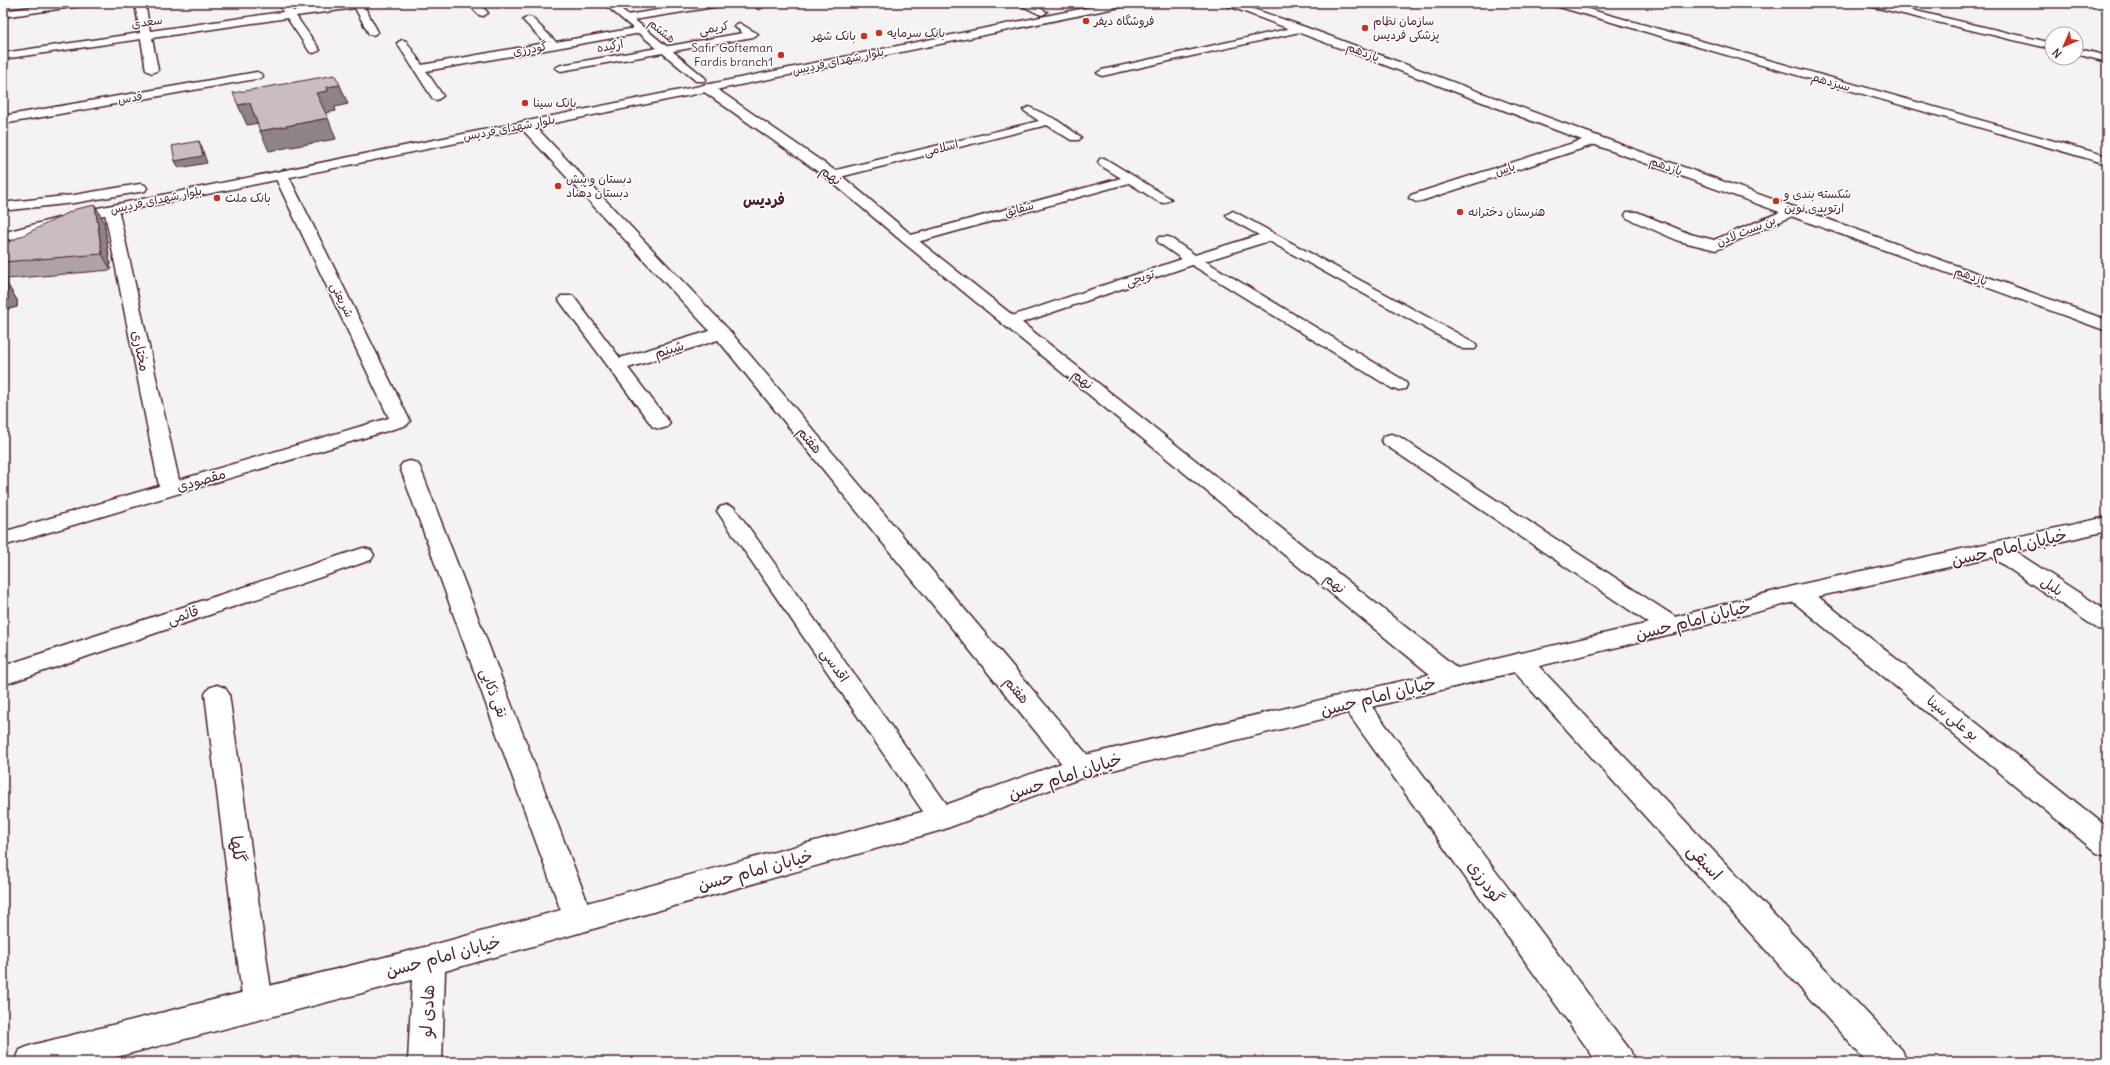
<svg xmlns="http://www.w3.org/2000/svg" width="2110" height="1065" font-family="Delius,'Playpen Sans Arabic',sans-serif">
<rect width="100%" height="100%" fill="#f4f2f2"/>
<filter id="ink" filterUnits="userSpaceOnUse"><feTurbulence type="fractalNoise" baseFrequency=".025" numOctaves="2"/><feDisplacementMap in="SourceGraphic" scale="8" xChannelSelector="R" yChannelSelector="G"/><feConvolveMatrix kernelMatrix="1 2 1 2 8 2 1 2 1" color-interpolation-filters="sRGB"/></filter>
<g filter="url(#ink)">
<g fill="none" stroke-linecap="round" stroke-linejoin="round">
<g stroke="#4a1f2b" stroke-width="3">
<path id="service" d="M1016,3H1029L1047,12L1042,15L1039,14Z
M1301,26L1304,27V31L1102,76L1097,73L1102,70Z
M1029,107L1055,119L1081,137L1079,140H1071L1047,125L832,179L826,175L828,172L1039,121L1023,110Z
M1595,136L1601,140L1599,143L1421,201L1416,202L1409,198L1411,195Z
M1104,158L1171,199L1164,203L1159,202L1129,183L914,243H904L902,240L904,237L1121,178L1100,165L1098,162L1100,159Z
M1233,211L1475,343L1477,346L1475,349H1463L1269,241L1205,261L1405,381L1407,385L1405,389L1399,390L1393,389L1192,265L1018,324H1006L1004,321L1006,318L1182,259L1159,243L1157,240L1159,237H1169L1195,255L1259,235L1228,218L1226,215Z
M727,505L734,507L951,810L955,818L951,826L942,829L933,826L717,511L720,507Z
M217,685L225,688L229,694L273,1004L268,1014L258,1018L248,1014L243,1004L205,694L209,688Z"/>
</g>
<g stroke="#4a1f2b" stroke-width="3">
<path id="minor" d="M58,3H84L79,6L3,17V11Z
M135,3H145L150,31L283,12L279,3H287L293,11L345,3H371L364,6L378,32L373,35L369,34L355,8L296,16L320,50L314,53L310,52L287,18L152,38L158,70L152,73L146,70L141,39L3,59V53L140,33Z
M468,3H479L488,13L483,16L479,15Z
M701,3H725L720,6L627,21L622,18L627,15Z
M749,3H761L764,6L759,9Z
M1551,3H1567L2107,156V164L1552,5Z
M528,17L532,18L556,42L641,27L646,30L641,33L426,71L443,96L437,100L433,99L397,43L402,40L406,41L422,65L545,43L523,20Z
M739,23L758,34L753,37L561,71L555,68L561,65L743,33L734,26Z
M257,72L261,74L263,76L261,78L3,124V116Z
M707,84L711,85L837,172L914,237L1461,671L1465,678L1461,685L1452,687L1443,685L904,243L827,178L703,91L701,88L703,85Z
M526,121L531,122L728,329L1091,759L1095,767L1091,775L1081,778L1071,775L718,340L628,368L670,423L667,427L660,429L653,427L559,300L561,296H573L620,358L710,331L521,128L520,125L521,122Z
M283,175L288,176L290,179L410,421L407,425L3,546V532L159,486L105,213L107,210H117L119,213L179,480L389,418L276,179L278,176Z
M1792,207L1797,208L1799,211L1797,214L1716,250L1679,241L1627,218L1625,215L1627,212H1637L1690,234L1714,240Z
M1391,434L1398,436L1680,620L1683,626L1680,632L1671,634L1662,632L1384,444L1381,440L1384,436Z
M410,461L417,463L420,467L594,919L590,929L579,933L568,929L564,919L400,467L403,463Z
M1997,543L2005,545L2107,611V631L2098,629L1989,555L1986,550L1989,545Z
M363,548L371,550L374,555L371,560L3,685V666Z
M1798,585L1806,587L2107,827V856L2097,853L1790,599L1786,593L1790,587Z
M1520,653L1529,656L1902,1050L1907,1062H1867L1511,668L1508,662L1511,656Z
M1354,692L1363,695L1630,1050L1635,1062H1597L1345,709L1341,702L1345,695Z"/>
</g>
<g stroke="#4a1f2b" stroke-width="3">
<path id="tertiary" d="M603,3H614L704,77L706,79L704,81H696Z
M1221,3H1236L1305,27L1600,137L2107,320V331L1590,143Z
M1864,3H1882L2052,43V49L1869,6Z
M2076,48L2107,56V62L2076,54Z
M2107,517V531L1798,601L1671,634L1084,777L942,830L445,971L442,1062H408L412,980L97,1062H15L20,1050L32,1045L429,946L940,807L1081,756L1671,618L1798,585Z"/>
</g>
<g stroke="#4a1f2b" stroke-width="3">
<path id="secondary" d="M1110,3H1130L1125,6L90,218L11,240L6,238L3,235L6,232L88,210Z
M140,184L145,185L147,188L145,191L74,203L10,210L3,206L5,203L10,202L74,195Z"/>
</g>
<use href="#service" fill="#fff" fill-rule="evenodd"/>
<use href="#minor" fill="#fff" fill-rule="evenodd"/>
<use href="#tertiary" fill="#fff" fill-rule="evenodd"/>
<use href="#secondary" fill="#fff" fill-rule="evenodd"/>
</g>
<path fill="#aea3a6" stroke="#4a1f2b" d="M104,221L111,270L7,279V284L17,300V307L3,310V245Z"/>
<path fill="#8d8487" stroke="#4a1f2b" d="M340,85L348,104L335,107L336,111L324,113L316,93L327,87Z
M250,103L259,123L247,125L238,105Z
M328,118L336,139L269,151L260,131Z
M199,141L202,148L207,163L179,168L175,161Z
M95,205L104,221L111,270L102,254Z
M3,272L7,279V284L17,300V307L3,310Z"/>
<path fill="#cabdc1" stroke="#4a1f2b" d="M335,75L340,85L327,87L328,91L316,93L328,118L260,131L250,103L238,105L233,93Z
M199,141L203,156L175,161L172,146Z
M95,205L102,254L3,262V245L76,209Z
M6,283L7,290L3,291V284Z"/>
</g>
<g fill="#c8321e" stroke="#fff" stroke-width="1.5">
<circle cx="1086" cy="21" r="4"/>
<circle cx="1365" cy="28" r="4"/>
<circle cx="879" cy="33" r="4"/>
<circle cx="864" cy="36" r="4"/>
<circle cx="781" cy="55" r="4"/>
<circle cx="525" cy="103" r="4"/>
<circle cx="558" cy="186" r="4"/>
<circle cx="217" cy="198" r="4"/>
<circle cx="1776" cy="201" r="4"/>
<circle cx="1460" cy="212" r="4"/>
</g>
<g text-anchor="middle" stroke-width="3" stroke-linejoin="round" paint-order="stroke">
<g font-size="12" fill="#4a1f2b" stroke="#fff" text-anchor="start">
<text x="1094" y="25">فروشگاه دیفر</text>
<text x="1373" y="25">سازمان نظام<tspan x="1373" dy="14">پزشکی فردیس</tspan></text>
<text x="887" y="37">بانک سرمایه</text>
<text x="856" y="40" text-anchor="end">بانک شهر</text>
<text x="773" y="52" text-anchor="end">Safir Gofteman<tspan x="773" dy="14">Fardis branch1</tspan></text>
<text x="533" y="107">بانک سینا</text>
<text x="566" y="183">دبستان و پبش<tspan x="566" dy="14">دبستان دهناد</tspan></text>
<text x="1784" y="198">شکسته بندی و<tspan x="1784" dy="14">ارتوپدی نوین</tspan></text>
<text x="225" y="202">بانک ملت</text>
<text x="1468" y="216">هنرستان دخترانه</text>
</g>
<g font-size="12" fill="#4a1f2b" stroke="#fff">
<text transform="translate(147 22) rotate(-8)" y="4">سعدی</text>
<text transform="translate(714 28) rotate(-10)" y="4">کریمی</text>
<text transform="translate(662 31) rotate(40)" y="4">هشتم</text>
<text transform="translate(610 46) rotate(-10)" y="4">ارکیده</text>
<text transform="translate(530 49) rotate(-10)" y="4">گودرزی</text>
<text transform="translate(1363 52) rotate(21)" y="4">یازدهم</text>
<text transform="translate(838 61) rotate(-12)" y="4">بلوار شهدای فردیس</text>
<text transform="translate(1831 82) rotate(16)" y="4">سیزدهم</text>
<text transform="translate(130 98) rotate(-10)" y="4">قدس</text>
<text transform="translate(509 128) rotate(-11)" y="4">بلوار شهدای فردیس</text>
<text transform="translate(941 148) rotate(-14)" y="4">اسلامی</text>
<text transform="translate(1666 166) rotate(20)" y="4">یازدهم</text>
<text transform="translate(1505 169) rotate(-18)" y="4">یاس</text>
<text transform="translate(156 200) rotate(-12)" y="4">بلوار شهدای فردیس</text>
<text transform="translate(1019 209) rotate(-16)" y="4">شقایق</text>
<text transform="translate(1746 231) rotate(-22)" y="4">بن بست لادن</text>
<text transform="translate(1971 276) rotate(20)" y="4">یازدهم</text>
<text transform="translate(1140 278) rotate(-19)" y="4">توپچی</text>
<text transform="translate(342 300) rotate(64)" y="4">شریعتی</text>
</g>
<g font-size="14" fill="#4a1f2b" stroke="#fff">
<text transform="translate(831 175) rotate(37)" y="5">نهم</text>
<text transform="translate(669 349) rotate(-17)" y="5">شبنم</text>
<text transform="translate(141 351) rotate(78)" y="5">مختاری</text>
<text transform="translate(1083 379) rotate(39)" y="5">نهم</text>
<text transform="translate(810 440) rotate(50)" y="5">هفتم</text>
<text transform="translate(201 480) rotate(-16)" y="5">مقصودی</text>
<text transform="translate(1335 583) rotate(39)" y="5">نهم</text>
<text transform="translate(2052 586) rotate(33)" y="5">بلبل</text>
<text transform="translate(183 615) rotate(-18)" y="5">قائمی</text>
<text transform="translate(835 665) rotate(55)" y="5">اقدسی</text>
<text transform="translate(1017 690) rotate(50)" y="5">هفتم</text>
<text transform="translate(494 693) rotate(69)" y="5">نقی ذکایی</text>
<text transform="translate(1953 718) rotate(39)" y="5">بو علی سینا</text>
</g>
<g font-size="15" font-weight="bold" fill="#4a1f2b" stroke="#fff">
<text x="764" y="205">فردیس</text>
</g>
<g font-size="17" fill="#4a1f2b" stroke="#fff">
<text transform="translate(2009 547) rotate(-13)" y="6">خیابان امام حسن</text>
<text transform="translate(1693 620) rotate(-14)" y="6">خیابان امام حسن</text>
<text transform="translate(1378 696) rotate(-14)" y="6">خیابان امام حسن</text>
<text transform="translate(1065 776) rotate(-18)" y="6">خیابان امام حسن</text>
<text transform="translate(238 849) rotate(82)" y="6">گلها</text>
<text transform="translate(1705 862) rotate(47)" y="6">اسبقی</text>
<text transform="translate(755 870) rotate(-15)" y="6">خیابان امام حسن</text>
<text transform="translate(1486 882) rotate(54)" y="6">گودرزی</text>
<text transform="translate(443 956) rotate(-15)" y="6">خیابان امام حسن</text>
<text transform="translate(427 1011) rotate(-87)" y="6">هادی لو</text>
</g>
</g>
<rect width="2110" height="1065" fill="none" stroke="#fff" stroke-width="16"/>
<rect x="8" y="8" width="2094" height="1049" fill="none" stroke="#4a1f2b" stroke-width="1.5" filter="url(#ink)"/>
<g transform="translate(2064 46) rotate(225)"><circle r="19" fill="#ffffff" stroke="#b7a5aa"/>
<path d="M0-3L7 15L0 10L-7 15Z" fill="#c8321e"/>
<text y="-6" font-size="11" font-weight="bold" text-anchor="middle" fill="#4a1f2b">N</text>
</g>
</svg>
